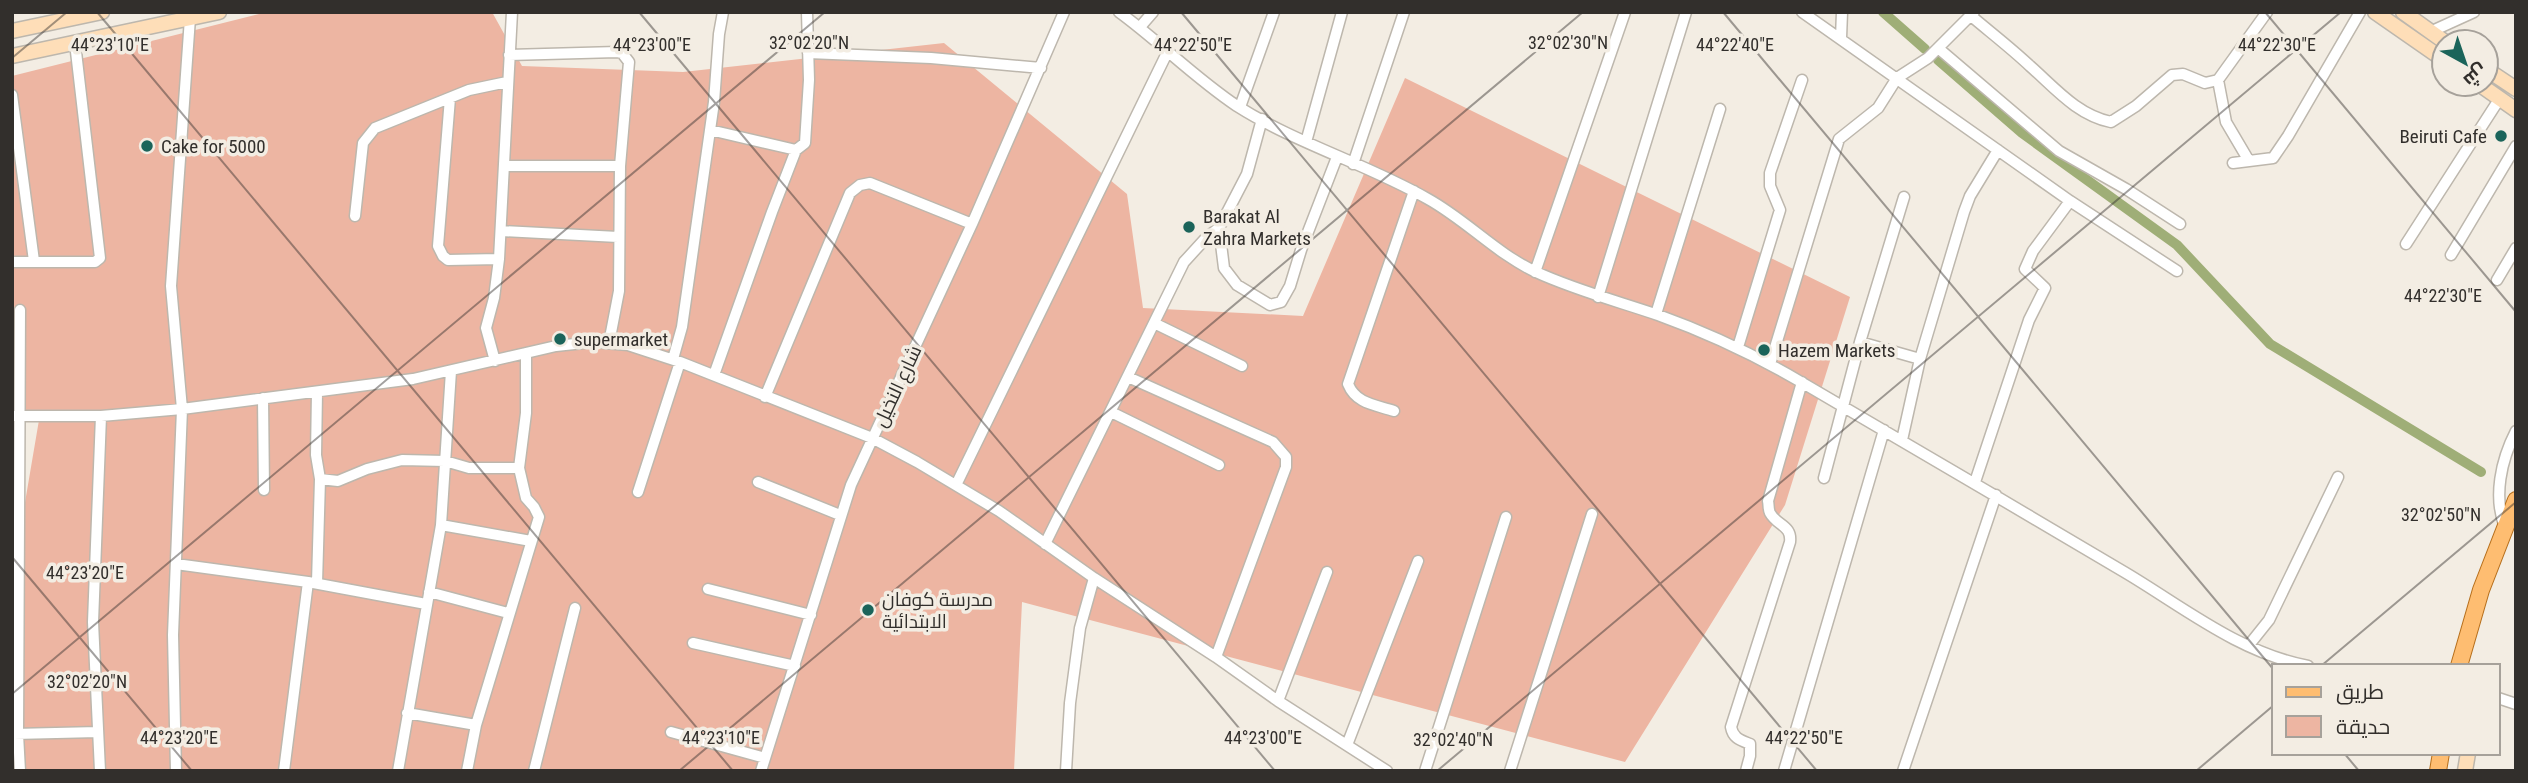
<svg xmlns="http://www.w3.org/2000/svg" width="2528" height="783" font-family="'Roboto Condensed',Cairo,sans-serif">
<rect width="100%" height="100%" fill="#f3ede3"/>
<path fill="#edb5a2" d="M267,12H492L522,66L683,72L944,43L1127,194L1143,308L1303,316L1405,78L1850,297L1785,505L1625,762L1022,602L1014,771H12V579L39,420L12,413V76Z"/>
<g fill="none" stroke-linecap="round" stroke-linejoin="round">
<path stroke="#9fae77" stroke-width="10" d="M1883,12L1925,49
M1938,60L2022,133L2177,245L2270,344L2481,472"/>
<g stroke="#bdb7ad" stroke-width="13">
<path id="street" d="M1119,12C1160,42 1195,78 1237,106C1297,144 1367,164 1428,199C1466,220 1497,254 1536,272C1575,290 1617,301 1658,315C1708,333 1755,355 1801,382C1909,445 2018,509 2126,573C2183,607 2240,653 2308,666
M1802,12L2070,201L2177,271
M1970,15C1990,32 2011,48 2030,66C2055,88 2077,115 2111,122L2136,106L2172,75L2183,74L2205,83L2218,80L2267,12
M1140,27L1153,12
M2430,32L2474,12
M1841,38L1842,12
M1938,48L2059,151L2126,189L2180,224
M808,53L931,58L1041,68
M509,55L617,52L622,53L629,62L620,166L619,291L609,343
M2218,80L2226,122L2249,161
M12,95L34,261
M450,98L438,246L443,256L448,260L499,259
M1240,107L1274,12
M710,130L796,150
M1306,142L1342,12
M2233,163L2273,158L2288,136L2360,12
M1353,164L1404,12
M504,166H620
M355,216L363,143L375,128L469,90L507,82
M1219,228L1224,268L1237,285L1270,305L1281,302L1290,286L1301,250L1337,157
M501,231L618,237
M2406,244L2500,98
M2451,255L2516,146
M12,262H95L100,258L75,43
M1535,272L1625,12
M2497,280L2516,248
M1598,297L1686,12
M1656,314L1720,109
M1156,324L1242,366
M1860,342L1920,359
M1738,347L1780,210L1770,186V173L1802,80
M673,359L682,327L714,102L719,34L723,12
M495,361L486,328L494,298L499,259L512,12
M1770,364L1839,139L1878,108L1897,78L1928,58L1974,12
M714,375L772,212L796,150L805,143L809,80L807,12
M1128,377L1273,442L1286,457V467L1216,657
M317,392L316,455L320,479L338,481L367,469L402,460L445,461L469,468H519L526,413V353
M765,397L850,193L860,185L870,183L972,224
M263,398L264,490
M1394,411C1376,405 1356,404 1348,384L1414,191
M1111,412L1219,465
M12,416H101L182,409L413,379L556,346L593,342L628,345L680,362L872,438L917,462L999,511L1094,578L1216,657L1278,701L1387,771
M1902,440L1920,359L1964,212L1970,196L1998,150
M1824,478L1860,342L1904,197
M758,482L840,515
M1975,482L2029,320L2045,288L2025,269L2033,251L2070,201
M956,485L1167,53
M638,492L680,362
M441,525L531,541
M2505,527C2493,497 2501,460 2516,431
M1045,544L1184,262L1206,238L1219,228L1247,174L1262,119
M176,564L308,582L426,604
M317,583L320,479
M708,589L811,615
M429,592L508,613
M693,643L795,666
M2249,645L2269,620L2338,477
M2498,698L2516,704
M1278,701L1327,572
M407,713L476,725
M671,732L765,758
M14,734L98,732
M1347,745L1418,561
M20,771L18,734L20,310
M100,771L93,622L101,416
M176,771L173,635L182,409L171,286L190,18
M284,771L308,582
M398,771L441,525L451,371
M467,771L476,725L539,517L534,507L526,498L519,468
M534,771L575,608
M761,771L851,485L972,224L1064,12
M1066,771L1070,703L1080,628L1094,578
M1425,771L1506,517
M1510,771L1592,514
M1746,771L1750,756V744C1740,740 1733,738 1731,727L1790,542C1792,525 1777,526 1770,513C1768,509 1769,505 1768,501L1802,382
M1784,771L1884,430
M1903,771L1996,495"/>
</g>
<g stroke="#bdb7ad" stroke-width="17">
<path id="secondary" d="M2375,12L2444,60
M2403,12L2445,42
M12,31L102,12
M12,56L219,12
M2486,69L2516,89
M2479,84L2516,110
M2465,771L2468,753"/>
</g>
<g stroke="#b66f1c" stroke-width="18">
<path id="primary" d="M2459,666L2481,590L2516,500
M2438,771L2441,753"/>
</g>
<use href="#street" stroke="#fff" stroke-width="10"/>
<use href="#secondary" stroke="#fedeb8" stroke-width="14"/>
<use href="#primary" stroke="#febd71" stroke-width="16"/>
</g>
<path fill="none" stroke="#322f2c" stroke-width="2" stroke-opacity="0.45" d="M97,12L733,771M639,12L1275,771M1181,12L1817,771M1723,12L2274,670M2265,12L2516,312M12,58L67,12M12,557L192,771M2321,666L2516,502M12,694L825,12M2344,753L2359,771M679,771L1583,12M1437,771L2341,12M2196,771L2274,705"/>
<g fill="#1b645a" stroke="#f3ede3" stroke-width="2.5">
<circle cx="2501" cy="136" r="7"/>
<circle cx="147" cy="146" r="7"/>
<circle cx="1189" cy="227" r="7"/>
<circle cx="560" cy="339" r="7"/>
<circle cx="1764" cy="350" r="7"/>
<circle cx="868" cy="610" r="7"/>
</g>
<g text-anchor="middle" stroke-width="7" stroke-linejoin="round" paint-order="stroke">
<g font-size="19" fill="#322f2c" stroke="#f3ede3" text-anchor="start">
<text x="2487" y="143" text-anchor="end">Beiruti Cafe</text>
<text x="161" y="153">Cake for 5000</text>
<text x="1203" y="223">Barakat Al<tspan x="1203" dy="22">Zahra Markets</tspan></text>
<text x="574" y="346">supermarket</text>
<text x="1778" y="357">Hazem Markets</text>
<text x="882" y="606">مدرسة كوفان<tspan x="882" dy="22">الابتدائية</tspan></text>
</g>
<g font-size="19" fill="#322f2c" stroke="#f3ede3">
<text transform="translate(897 386) rotate(-65)" y="7">شارع النخيل</text>
</g>
</g>
<g font-size="18" text-anchor="middle" fill="#322f2c" stroke="#f3ede3" stroke-width="7" stroke-linejoin="round" paint-order="stroke">
<text x="1568" y="49">32°02'30"N</text>
<text x="809" y="49">32°02'20"N</text>
<text x="110" y="51">44°23'10"E</text>
<text x="1193" y="51">44°22'50"E</text>
<text x="1735" y="51">44°22'40"E</text>
<text x="2277" y="51">44°22'30"E</text>
<text x="652" y="51">44°23'00"E</text>
<text x="2443" y="302">44°22'30"E</text>
<text x="2441" y="521">32°02'50"N</text>
<text x="85" y="579">44°23'20"E</text>
<text x="87" y="688">32°02'20"N</text>
<text x="179" y="744">44°23'20"E</text>
<text x="721" y="744">44°23'10"E</text>
<text x="1263" y="744">44°23'00"E</text>
<text x="1804" y="744">44°22'50"E</text>
<text x="1453" y="746">32°02'40"N</text>
</g>
<rect width="2528" height="783" fill="none" stroke="#322f2c" stroke-width="28"/>
<rect x="2272" y="664" width="228" height="91" fill="#f3ede3" stroke="#a6a19a" stroke-width="2"/>
<rect x="2286" y="687" width="35" height="10" fill="#febd71" stroke="#a6a19a" stroke-width="2"/>
<text x="2336" y="699" font-size="21" fill="#322f2c">طريق</text>
<rect x="2286" y="716" width="35" height="21" fill="#edb5a2" stroke="#a6a19a" stroke-width="2"/>
<text x="2336" y="734" font-size="21" fill="#322f2c">حديقة</text>
<g transform="translate(2465 63) rotate(140)"><circle r="33" fill="#f3ede3" stroke="#a6a19a" stroke-width="2"/>
<path d="M0-5L12 26L0 18L-12 26Z" fill="#1b645a"/>
<text y="-10" font-size="19" font-weight="bold" text-anchor="middle" fill="#322f2c">ش</text>
</g>
</svg>
